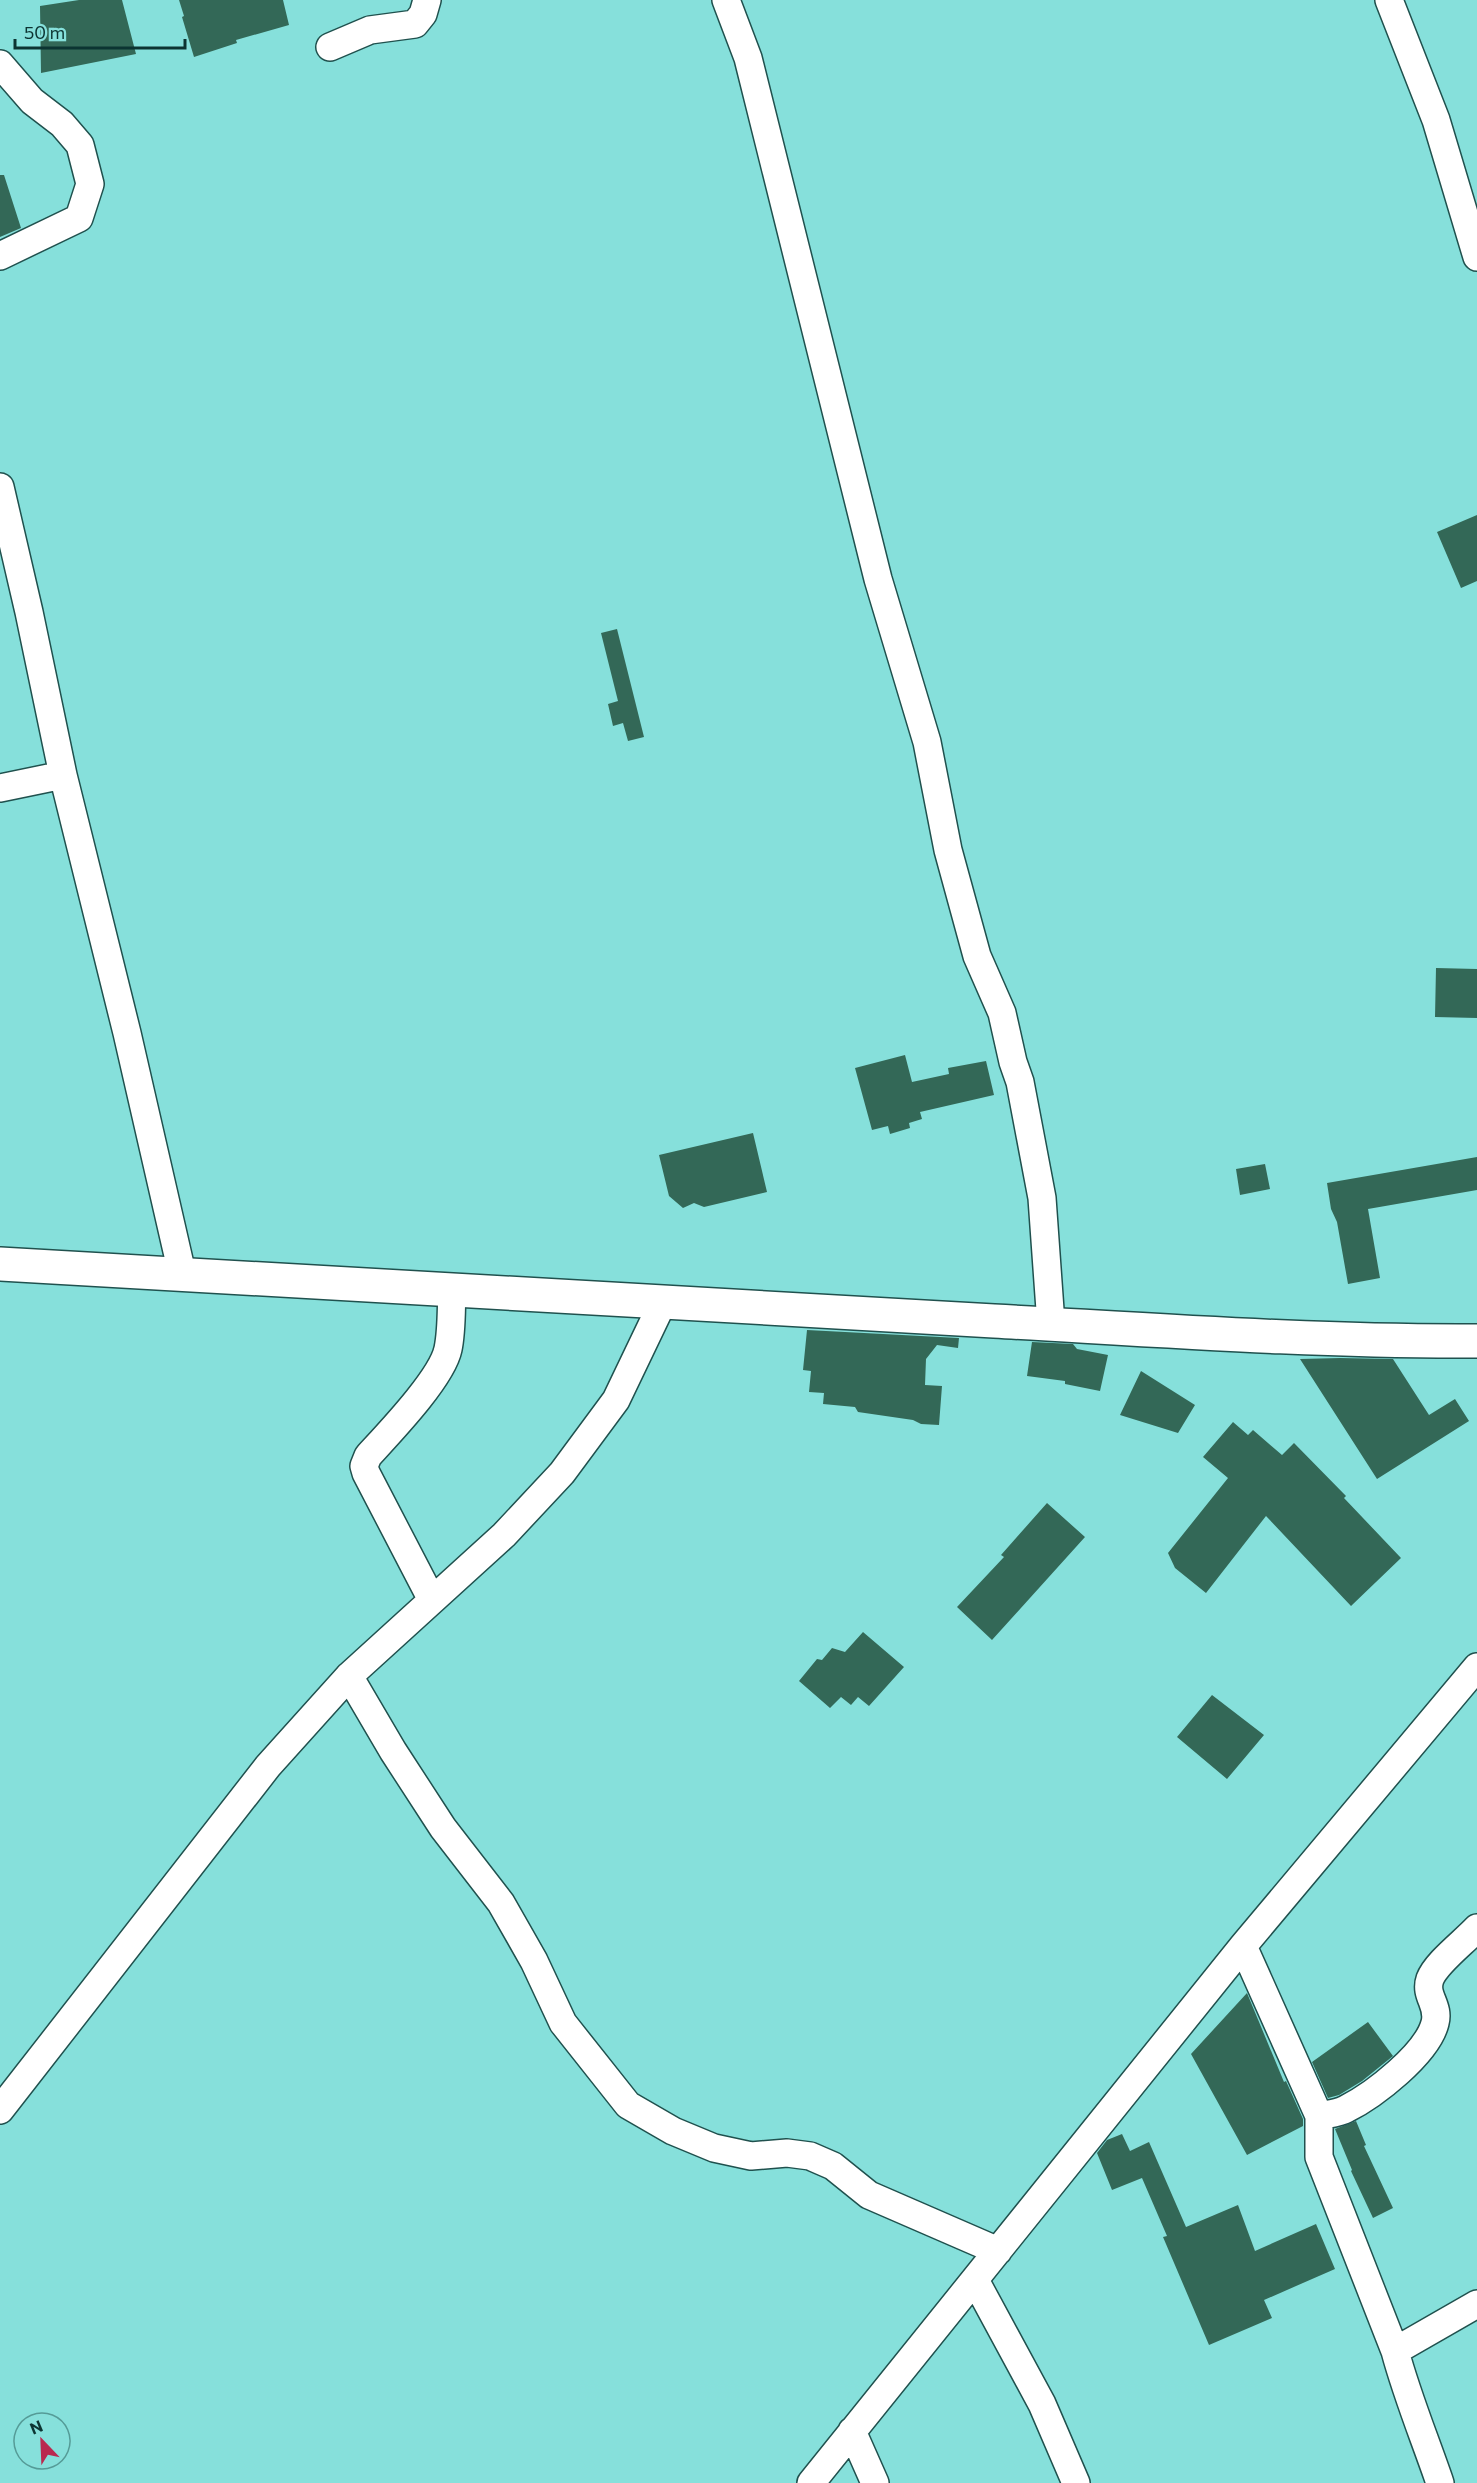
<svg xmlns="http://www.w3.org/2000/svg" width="1477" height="2483" font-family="Commissioner,sans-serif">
<rect width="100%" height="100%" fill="#86e0db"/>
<path fill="#336857" d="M79,0H122L136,54L41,73L40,6Z
M179,0H283L289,25L236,40L237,43L194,57L182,17L184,16Z
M0,175H4L21,228L0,237Z
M1477,515V581L1461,588L1437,532Z
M617,629L644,737L628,741L623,723L613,726L608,704L618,701L601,633Z
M1436,968L1477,969V1018L1435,1017Z
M905,1055L912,1082L949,1074L948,1068L986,1061L994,1095L920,1112L922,1119L909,1123L910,1128L890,1134L888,1126L872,1130L855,1068Z
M753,1133L767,1192L704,1207L694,1203L683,1208L669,1196L659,1155Z
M1477,1157V1190L1368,1209L1380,1278L1348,1284L1337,1222L1331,1209L1327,1183Z
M1265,1164L1270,1189L1240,1195L1236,1169Z
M807,1330L959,1338L958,1348L937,1345L926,1359L925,1385L942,1386L939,1425L921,1424L913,1420L858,1412L855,1407L823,1404L824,1393L809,1392L811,1371L803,1370Z
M1032,1342L1073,1344L1077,1349L1108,1355L1100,1391L1065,1384V1381L1027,1376Z
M1340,1358L1393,1359L1429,1415L1455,1399L1469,1421L1377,1479L1300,1359Z
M1141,1371L1195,1405L1178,1433L1120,1415Z
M1233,1422L1248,1435L1253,1430L1282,1455L1294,1443L1346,1496L1344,1498L1401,1558L1351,1606L1266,1516L1206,1593L1175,1568L1168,1553L1228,1478L1203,1457Z
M1047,1503L1085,1537L992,1640L957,1607L1004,1557L1001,1555Z
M863,1632L904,1667L869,1706L858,1697L851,1705L841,1697L830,1708L799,1681L817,1659L822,1660L832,1648L845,1652Z
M1212,1695L1264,1735L1227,1779L1177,1737Z
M1247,1993L1284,2082L1286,2081L1303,2119V2126L1247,2155L1191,2054Z
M1368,2022L1393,2056L1362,2081L1339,2095L1328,2098L1312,2062Z
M1356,2121L1366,2145L1364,2146L1393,2208L1373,2218L1351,2171L1352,2170L1335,2129Z
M1122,2134L1130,2151L1149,2142L1186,2227L1238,2205L1255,2251L1316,2224L1335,2269L1264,2300L1272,2318L1209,2345L1163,2237L1167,2236L1142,2178L1112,2190L1097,2153L1107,2140Z"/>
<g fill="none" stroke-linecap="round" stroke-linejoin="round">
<g stroke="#20514e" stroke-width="30">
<path id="street" d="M726,0L748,58L878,579L927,742L948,850L977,956L1002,1013L1013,1062L1020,1082L1042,1198L1051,1324
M1389,0L1436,120L1477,257
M330,47L370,30L415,24L423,14L427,0
M0,64L32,101L62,124L80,145L90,184L79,218L0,256
M0,487L29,612L63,775L127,1033L182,1273
M0,788L63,775
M432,1600L366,1473L364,1466L368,1456C389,1433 442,1378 448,1349C452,1330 451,1309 452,1289
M349,1676L393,1751L443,1828L501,1903L534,1961L563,2023L628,2105L673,2131L714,2148L751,2156L787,2153L810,2156L833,2166L869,2195L998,2251
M1243,1946L1319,2116V2157L1395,2351C1407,2396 1425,2439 1440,2483
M0,2110L268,1766L349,1676L504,1535L562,1473L616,1400L662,1304
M1319,2116C1328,2114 1339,2113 1346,2109C1374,2095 1427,2054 1435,2023C1440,2005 1424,1996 1430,1979C1436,1963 1464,1942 1477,1928
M975,2280L1042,2404L1076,2483
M1395,2351L1477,2304
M852,2431L875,2483
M811,2483L1243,1946L1477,1667"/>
</g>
<g stroke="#20514e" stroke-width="36">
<path id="secondary" d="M0,1264C332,1281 663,1304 994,1321C1155,1330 1316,1342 1477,1341"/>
</g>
<use href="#street" stroke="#fff" stroke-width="27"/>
<use href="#secondary" stroke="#fff" stroke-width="33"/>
</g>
<g transform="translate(42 2441) rotate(337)"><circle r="28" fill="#86e0db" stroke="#559b97" stroke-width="1.5"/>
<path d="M0-4.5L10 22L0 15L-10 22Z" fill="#b9294f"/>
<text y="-9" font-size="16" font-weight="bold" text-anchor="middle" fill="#0c3432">N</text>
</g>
<path d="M15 39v9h170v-9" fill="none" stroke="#0c3432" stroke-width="3"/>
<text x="24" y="39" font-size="18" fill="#0c3432" stroke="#86e0db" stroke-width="4.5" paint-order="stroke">50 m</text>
</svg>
